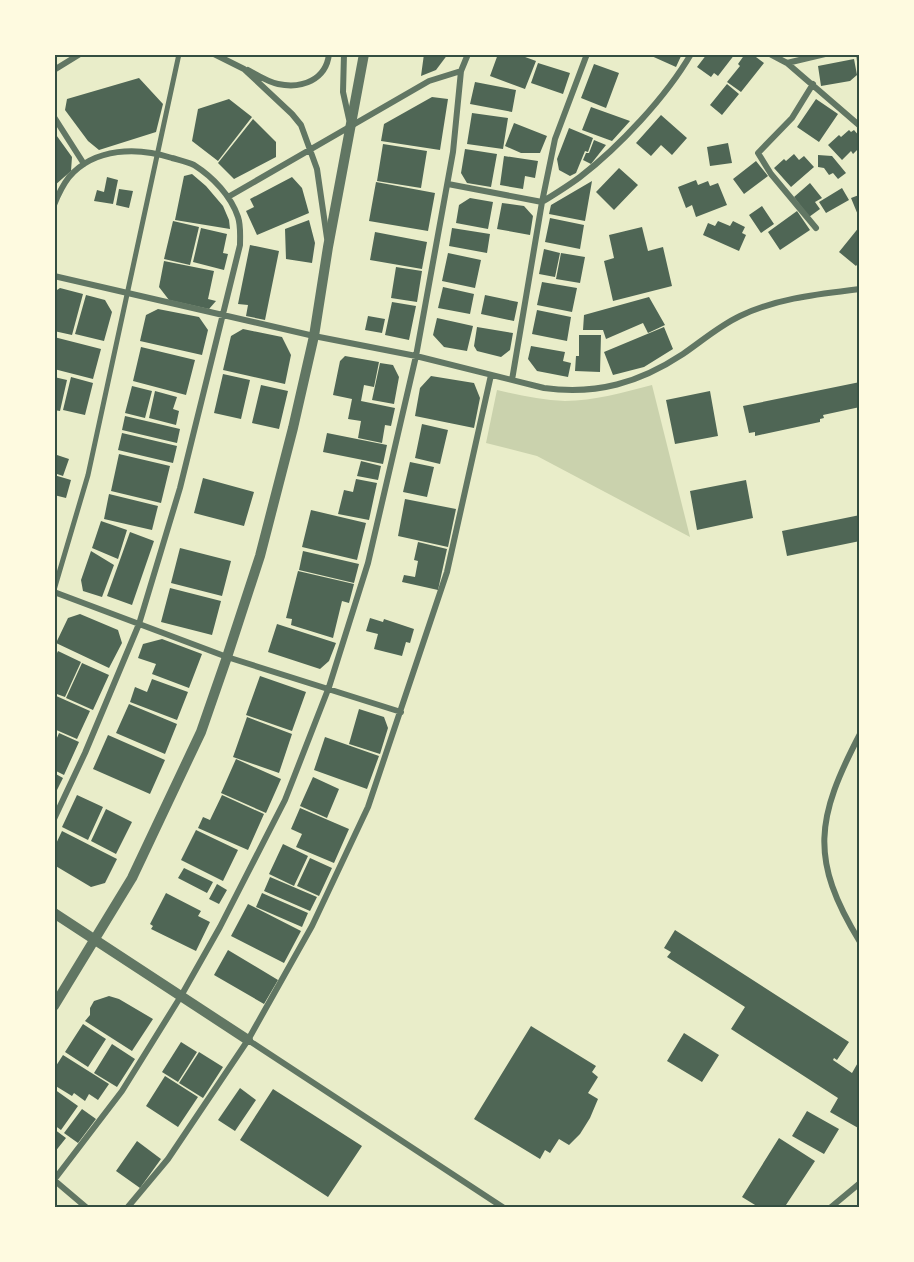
<svg xmlns="http://www.w3.org/2000/svg" width="914" height="1262" font-family="'Libre Baskerville',serif">
<rect width="100%" height="100%" fill="#e9edc9"/>
<path fill="#cad2ad" d="M652,385L690,537L537,456L486,443L497,390C519,395 542,400 565,401C594,401 624,392 652,385Z"/>
<path fill="#4f6655" d="M424,54H448L436,70L421,76Z
M498,54H517L536,61L525,89L490,76Z
M647,54H682L676,67Z
M707,54H735L718,76L714,73L711,77L697,67Z
M745,54H752L764,63L741,92L727,82L740,66L738,64Z
M854,59L857,75L850,81L821,86L818,66Z
M538,63L570,73L563,94L531,83Z
M594,64L619,73L606,108L581,98Z
M139,78L163,104L156,132L99,150L88,141L65,110L67,99Z
M475,82L516,90L512,112L470,104Z
M727,84L739,94L722,115L710,105Z
M432,97L448,99L440,150L381,141L384,124Z
M229,99L252,117L218,161L192,141L198,109Z
M816,99L838,114L819,142L797,127Z
M591,107L630,121L612,141L582,130Z
M472,113L508,118L503,149L467,144Z
M661,115L687,138L672,155L661,145L651,156L636,143Z
M253,119L276,142V157L234,179L218,163Z
M514,123L547,136L540,153H521L505,146Z
M569,128L593,138L588,152L585,151L576,173L570,176L559,170L557,159Z
M849,130L851,132L854,130L860,137V147L853,154L851,151L842,160L828,145L839,135L841,137Z
M54,132L72,157L71,171L54,186Z
M594,140L606,145L591,164L583,160L586,153H589Z
M728,143L732,163L710,166L707,147Z
M383,144L427,151L421,188L377,181Z
M465,149L497,154L491,187L467,183L461,173Z
M794,154L799,160L804,156L814,167L791,187L774,168L784,159L786,161Z
M818,155L832,156L846,173L838,179L833,173L829,175L824,168L818,167Z
M504,156L538,161L535,178L525,176L523,189L500,185Z
M756,161L768,176L744,194L733,179Z
M619,168L638,185L614,210L596,192Z
M192,174L206,186L223,206L229,220L230,229L175,220L184,176Z
M107,177L118,180L113,204L94,201L97,190L104,192Z
M292,177L302,188L309,213L257,235L246,211L254,207L250,199Z
M696,180L698,185L708,181L710,186L718,183L727,205L696,217L692,205L686,208L678,187Z
M592,181L585,221L549,214L551,205Z
M376,182L435,193L428,231L369,221Z
M810,183L822,198L815,202L820,209L809,217L794,197Z
M842,188L849,200L826,213L819,202Z
M119,189L133,191L129,208L116,205Z
M859,195L860,214L858,215L851,198Z
M470,198L493,202L488,229L456,223L459,205Z
M502,203L524,206L533,216L530,235L497,229Z
M762,206L774,224L761,233L749,215Z
M797,211L810,230L780,250L768,232Z
M550,218L584,225L580,249L545,242Z
M309,220L315,243L312,263L286,259L285,229Z
M173,221L199,227L190,265L164,259Z
M718,221L730,226L733,221L745,227L742,233L746,235L739,251L703,235L708,223L715,226Z
M860,226V261L856,266L839,252Z
M642,227L648,251L663,247L672,286L613,301L604,261L614,258L609,235Z
M201,228L227,234L223,253L228,254L224,270L193,262Z
M452,228L490,234L487,253L449,246Z
M375,232L427,242L422,269L370,260Z
M250,245L279,251L265,320L246,316L248,305L238,304Z
M544,249L560,253L555,277L539,274Z
M448,253L481,260L475,288L442,281Z
M561,253L585,257L580,283L556,279Z
M164,261L214,271L208,299L216,301L209,309L169,300L159,287Z
M396,267L422,271L417,302L391,298Z
M542,282L577,288L572,312L537,305Z
M443,287L474,294L470,314L438,308Z
M60,288L83,294L72,335L54,331V292Z
M86,295L105,300L112,312L104,341L75,334Z
M485,295L518,302L514,321L481,314Z
M649,297L665,325L648,333L643,323L606,339L603,330H583L584,315Z
M392,302L416,306L409,340L385,335Z
M158,309L199,317L208,330L202,355L140,341L146,315Z
M537,310L571,317L567,341L532,334Z
M368,316L385,319L382,333L365,330Z
M437,318L473,326L467,351L444,347L433,335Z
M477,327L513,333L510,350L501,357L477,351L474,346Z
M664,327L673,349L644,367L613,375L604,352Z
M243,329L282,337L291,355L285,384L223,370L231,336Z
M579,335H601L600,372L575,371L576,356H579Z
M54,337L101,349L93,379L54,369Z
M531,346L565,352L563,361L571,363L568,377L537,371L528,359Z
M141,347L195,360L186,395L133,381Z
M345,356L379,362L374,387L364,385L361,401L395,408L391,426L385,425L382,443L358,438L361,421L348,419L352,399L333,395L340,361Z
M380,363L393,365L399,377L394,404L372,400Z
M223,374L250,380L241,419L214,413Z
M431,376L474,383L480,398L474,428L415,416L420,388Z
M54,377L67,380L60,411L54,410Z
M71,377L93,383L85,415L63,410Z
M860,382V407L823,415L824,418L820,419V422L755,436V432L749,433L743,406Z
M261,385L288,391L279,429L252,423Z
M132,386L152,391L145,418L125,413Z
M155,391L177,397L173,409L179,411L176,425L149,418Z
M710,391L718,436L675,444L666,400Z
M125,416L180,429L177,443L122,430Z
M422,424L448,430L440,464L415,458Z
M122,433L177,446L173,463L118,450Z
M327,433L387,445L383,464L323,452Z
M54,454L69,459L63,476L54,473Z
M119,454L170,466L161,503L111,491Z
M361,461L381,466L378,480L357,476Z
M410,462L434,467L427,497L403,492Z
M54,475L71,480L66,498L54,495Z
M203,478L254,492L244,526L194,513Z
M356,479L377,483L369,520L338,514L344,490L353,492Z
M746,480L753,518L697,530L690,491Z
M109,494L158,506L152,530L104,519Z
M405,499L456,509L448,547L398,536Z
M311,510L366,523L357,560L302,547Z
M860,515V541L787,556L782,531Z
M101,521L127,530L118,559L92,548Z
M130,532L154,541L132,605L107,596Z
M418,542L447,549L438,590L402,582L404,575L415,577L418,561L414,560Z
M180,548L231,561L222,596L171,583Z
M91,551L114,565L102,597L83,591L81,580Z
M303,551L359,564L354,583L299,570Z
M298,571L354,584L349,603L342,601L333,638L291,625L292,619L286,618Z
M170,588L221,601L212,635L161,622Z
M80,614L118,630L122,643L109,668L56,643L68,618Z
M370,618L383,622L384,619L414,629L410,643L406,642L402,656L374,649L378,634L366,631Z
M277,624L336,643L329,661L320,669L268,652Z
M162,639L202,654L189,688L152,674L156,664L138,658L143,644Z
M58,651L81,662L65,697L54,693V659Z
M82,663L109,675L93,710L66,698Z
M260,676L306,692L292,731L246,715Z
M152,679L188,692L177,720L130,702L135,687L147,692Z
M54,695L90,711L77,739L54,729Z
M129,704L177,724L165,754L116,733Z
M359,709L384,717L388,728L380,754L349,744Z
M247,717L292,734L279,773L233,757Z
M59,733L79,742L64,775L54,770V745Z
M108,735L165,760L150,794L93,769Z
M325,737L379,756L367,789L314,770Z
M236,759L281,779L266,813L221,793Z
M54,773L63,778L54,796Z
M313,777L339,789L327,818L300,806Z
M77,795L103,807L88,840L62,827Z
M222,795L264,814L248,850L198,828L203,817L210,820Z
M300,808L349,829L334,863L296,847L302,834L291,829Z
M106,809L132,822L116,854L91,841Z
M196,830L238,850L223,881L181,860Z
M62,831L117,859L105,883L91,887L54,865V848Z
M283,844L308,856L294,886L269,874Z
M310,858L332,868L319,896L297,886Z
M184,868L213,882L207,893L178,878Z
M270,877L317,897L310,911L264,891Z
M217,884L227,890L219,904L209,899Z
M166,893L201,911L198,916L210,922L196,951L151,929L153,926L150,924Z
M262,893L308,913L302,927L256,907Z
M248,904L301,931L284,963L231,936Z
M675,930L849,1042L837,1060L834,1058L833,1060L852,1073L860,1059V1129L830,1112L838,1098L731,1029L745,1007L667,957L671,952L664,948Z
M228,950L278,980L264,1004L214,975Z
M109,996L119,999L153,1019L132,1051L85,1021L90,1015V1008L94,1001Z
M83,1024L106,1039L88,1067L65,1052Z
M531,1026L596,1066L592,1072L598,1077L588,1093L598,1099L590,1118L580,1134L569,1145L559,1139L550,1153L545,1150L540,1159L474,1119Z
M684,1033L719,1055L702,1082L667,1061Z
M181,1042L197,1052L178,1082L162,1072Z
M112,1044L135,1059L117,1087L94,1073Z
M199,1052L223,1067L203,1098L179,1083Z
M63,1055L109,1084L98,1100L89,1094L85,1101L74,1093L72,1096L54,1085V1069Z
M165,1076L198,1097L178,1127L146,1106Z
M240,1088L256,1100L235,1131L218,1120Z
M54,1089L78,1106L61,1130L54,1125Z
M273,1089L362,1146L328,1197L240,1140Z
M82,1109L96,1119L78,1143L64,1133Z
M807,1111L839,1129L824,1154L792,1136Z
M54,1129L66,1138L54,1153Z
M779,1138L815,1161L784,1208H760L742,1197Z
M137,1141L161,1159L140,1188L116,1171Z"/>
<g fill="none" stroke-linecap="round" stroke-linejoin="round">
<path stroke="#617663" stroke-width="5" d="M54,590L88,475L179,54"/>
<path stroke="#617663" stroke-width="6" d="M214,54L244,69L292,114L301,125L317,169L327,238
M344,54L343,92L349,119
M770,54L787,63
M825,54L787,63L860,126
M859,54L860,61
M54,70L80,54
M248,70C257,75 268,82 278,84C302,89 326,80 329,54
M813,84L792,118L758,153L771,174L816,228
M54,117L84,164
M448,184L542,202C555,194 568,186 580,177C619,147 666,97 691,54
M228,197L429,81L461,71
M54,205C58,195 62,186 69,177C95,147 138,147 172,158C179,160 188,162 194,165C213,177 231,196 238,217C241,226 240,236 240,245L180,488L139,624L85,753L54,819
M54,276L314,336L416,356L544,388C597,395 639,383 683,354C702,341 719,326 740,316C777,298 820,294 860,289
M512,380L542,202L555,139L587,54
M54,592L227,657L401,712
M860,734C816,818 809,859 860,942
M248,1040L504,1208
M87,1208L54,1180L122,1091L181,996L220,927L285,800L329,687L368,563L416,356L453,152L461,71L468,54
M127,1208L168,1159L248,1040L312,926L368,807L447,572L491,375
M830,1208L860,1183"/>
<path stroke="#617663" stroke-width="10" d="M54,913L248,1040
M54,1006L132,878L201,732L227,657L260,556L293,428L314,336L328,247L364,54"/>
</g>
<rect width="914" height="1262" fill="none" stroke="#fefae0" stroke-width="111"/>
<rect x="56" y="56" width="802" height="1150" fill="none" stroke="#344e41" stroke-width="2"/>
</svg>
